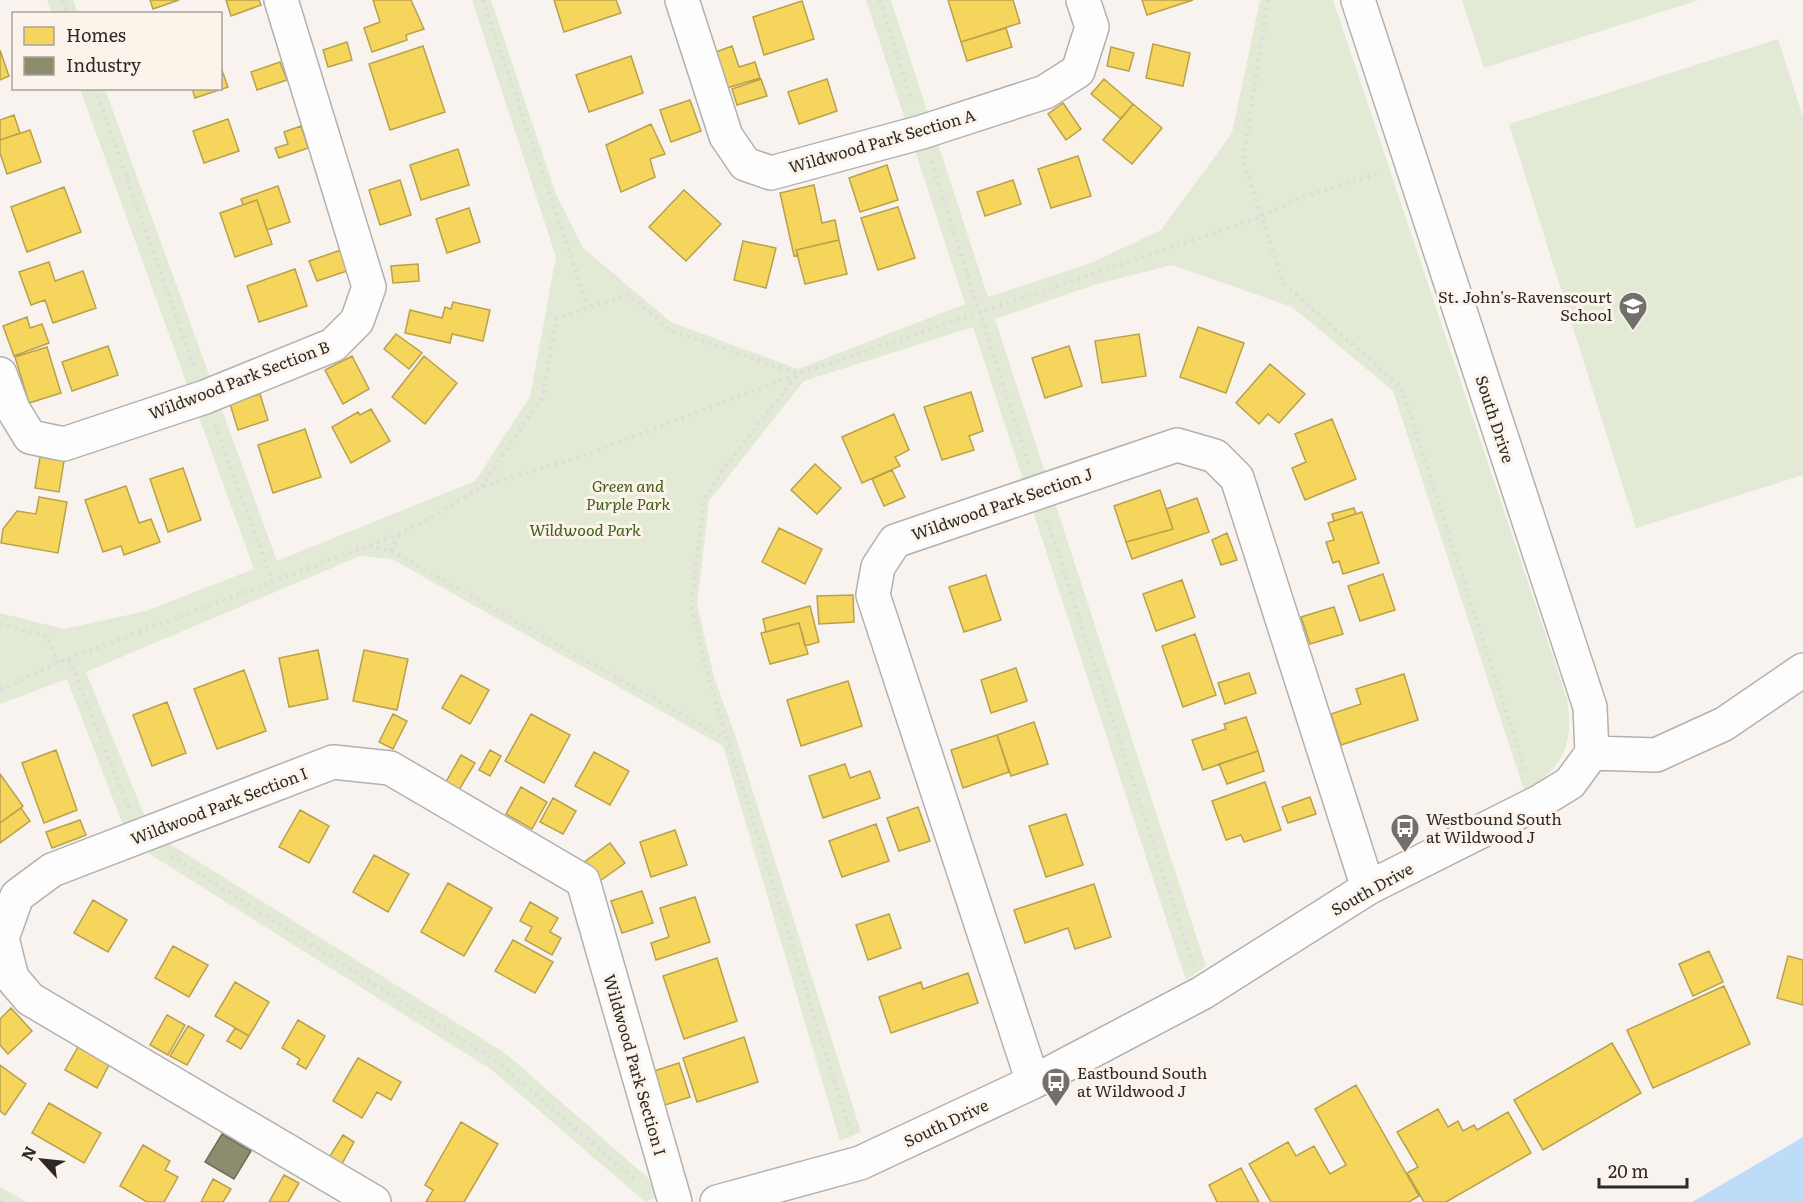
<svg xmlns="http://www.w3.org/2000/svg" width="1803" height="1202" font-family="Literata,serif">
<rect width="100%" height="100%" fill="#f8f3ef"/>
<path fill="#e2ead6" d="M47,0H73L78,13H52Z
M472,0H491L556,194L583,248L671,322L798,369L965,304L866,0H891L988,297L1091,263L1161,230L1232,133L1260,0H1333L1567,699C1574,742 1565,769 1524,790L1393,391L1292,307L1172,265L1097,284L995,319L1206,966L1186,980L973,327L804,381L709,501L697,605L714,677L736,738L861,1132L840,1141L723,746L392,559L360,556L86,672L151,832L505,1053L648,1178L656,1198L645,1202L492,1070L129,841L67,679L0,704V613L64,629L146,611L254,569L80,89H105L277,561L475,481L530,397L556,257Z
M1462,0H1699L1484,68Z
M1778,39L1803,117V475L1636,528L1509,124Z
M0,1187L27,1202H0Z"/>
<path fill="#bcdcf8" d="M1803,1137V1202H1692Z"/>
<path fill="#f6d55c" stroke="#b9a14c" stroke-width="1.5" d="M150,0H179L153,9Z
M226,0H259L261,5L231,16Z
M373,0H411L424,29L406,35L407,40L372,52L364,28L380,22Z
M554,0H616L621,13L564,32Z
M948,0H1013L1020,23L961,42Z
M1142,0H1193L1147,15Z
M802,1L814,39L764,55L753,17Z
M1006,28L1012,47L967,61L961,42Z
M347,42L352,60L328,67L323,50Z
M1153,44L1190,53L1183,86L1146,78Z
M423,46L445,112L390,130L369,64Z
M732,46L739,67L755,62L760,78L727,88L716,52Z
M1111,47L1134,53L1129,71L1107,66Z
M0,50L9,76L0,80Z
M631,56L643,93L589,112L576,75Z
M280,62L287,80L257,90L251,72Z
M220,65L228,87L195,98L192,88H220Z
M761,79L767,96L737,105L732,89Z
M827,79L837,111L799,124L788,92Z
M1104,79L1133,104L1121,119L1091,94Z
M690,100L701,131L671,142L660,110Z
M1063,103L1081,129L1066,140L1048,114Z
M1133,104L1162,128L1132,164L1103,140Z
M14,115L20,133L0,140V120Z
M228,119L239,151L204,163L193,131Z
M651,124L665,154L650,159L655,177L621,192L606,145Z
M301,126L308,148L279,158L275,148L288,144L284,132Z
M30,130L41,162L7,174L0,153V140Z
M458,149L469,185L421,200L410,165Z
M1078,156L1091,196L1051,208L1038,169Z
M887,165L898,200L860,212L849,178Z
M400,180L411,215L380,225L369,190Z
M1013,180L1021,204L985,216L977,192Z
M814,185L822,223L835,220L839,240L796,250L798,255L794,256L780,193Z
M278,186L290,222L267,230L257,200L243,205L241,199Z
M64,187L81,232L27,252L11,207Z
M684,190L721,224L686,261L649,227Z
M257,200L272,244L235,257L220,213Z
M898,207L915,258L878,270L861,218Z
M469,208L480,242L447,253L436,219Z
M839,240L847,274L805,284L796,250Z
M743,241L776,248L766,288L734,280Z
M341,250L347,271L317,281L309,261Z
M49,262L55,281L83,271L96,308L53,323L45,300L31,305L19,272Z
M418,264L419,281L393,283L391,266Z
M295,269L307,306L259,322L247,286Z
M453,302L490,310L483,341L452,334L450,343L405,333L410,310L442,318L445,307L451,309Z
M27,317L30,328L42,324L49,343L14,356L3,326Z
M1198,327L1244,343L1226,393L1180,377Z
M396,334L422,353L409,369L384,349Z
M1139,334L1146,376L1102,383L1095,341Z
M108,346L118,375L72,391L62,362Z
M1069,346L1082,386L1045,398L1032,358Z
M47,347L61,393L29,403L15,357Z
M352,356L369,389L343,404L325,370Z
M424,356L457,383L425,424L392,397Z
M1270,364L1305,394L1279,423L1268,414L1259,424L1236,403Z
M971,392L983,431L969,436L974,450L942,460L924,407Z
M260,394L268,420L238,430L230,404Z
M371,409L390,441L351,463L332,427L358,412L360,415Z
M894,414L909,450L895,457L900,466L862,483L842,437Z
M1332,419L1356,479L1305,500L1292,468L1306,462L1295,434Z
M305,429L321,477L273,493L258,445Z
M40,457L64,461L59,492L35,488Z
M815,464L841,488L817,514L791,490Z
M183,468L201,520L168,532L150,479Z
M892,470L905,497L884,506L872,479Z
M126,486L139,523L151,519L160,542L124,555L121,546L103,552L85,500Z
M1160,490L1173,529L1126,542L1114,506Z
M39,497L67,502L58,553L1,543L3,529L17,511L36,514Z
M1197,498L1209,532L1132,559L1126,542L1173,529L1166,509Z
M1354,508L1356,514L1334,521L1332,514Z
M1362,512L1379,563L1343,574L1339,561L1333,563L1326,542L1334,540L1328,523Z
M779,528L822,549L805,584L762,562Z
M1227,533L1237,560L1221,565L1212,540Z
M1383,574L1395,610L1360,621L1348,586Z
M986,575L1001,620L964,632L949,587Z
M1182,580L1195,617L1156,631L1143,594Z
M853,595L854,622L819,624L817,596Z
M810,606L819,642L805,646L799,623L766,632L763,619Z
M1334,607L1343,634L1310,644L1301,617Z
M799,623L808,654L770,664L761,633Z
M1195,634L1216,695L1183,707L1162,646Z
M318,650L328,699L289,707L279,658Z
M364,650L408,659L397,710L353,701Z
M1016,668L1027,701L991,713L981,680Z
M244,670L266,731L217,749L194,689Z
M1249,673L1256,693L1225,704L1218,683Z
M1404,674L1418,720L1341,745L1331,714L1361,704L1356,689Z
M461,675L489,690L470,724L442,708Z
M848,681L862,726L801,746L787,700Z
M167,702L186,753L152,766L133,715Z
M393,714L407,721L393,749L379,742Z
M531,714L570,735L544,783L505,761Z
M1246,717L1258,751L1203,770L1192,740L1226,729L1224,724Z
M1034,722L1048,764L1011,776L997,735Z
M997,735L1009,772L963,788L951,750Z
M56,750L77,810L44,823L22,763Z
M490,750L501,756L490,776L479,770Z
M1258,751L1264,771L1227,784L1219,764Z
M594,752L629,771L610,805L575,786Z
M461,755L475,763L459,790L446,782Z
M845,764L850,778L870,771L880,798L823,818L809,776Z
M0,774L23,806L0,823Z
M1265,782L1281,830L1244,842L1241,835L1226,840L1212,801Z
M521,787L547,802L532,829L506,814Z
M1310,797L1316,814L1288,823L1282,807Z
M553,798L576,811L563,834L540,822Z
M918,807L930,841L899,851L887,818Z
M21,808L30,821L0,843V823Z
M300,810L329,826L309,863L279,847Z
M1066,814L1083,865L1046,877L1029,826Z
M80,820L86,835L52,848L46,832Z
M876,824L889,861L842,877L829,841Z
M675,830L687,865L651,877L640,842Z
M610,843L625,863L597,883L583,863Z
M374,855L409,874L388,912L353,892Z
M448,883L492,908L464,956L421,932Z
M1094,884L1111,937L1075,949L1068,928L1025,943L1014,910Z
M642,891L653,923L622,933L611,901Z
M695,897L710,942L656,960L651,943L669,937L660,908Z
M93,900L127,920L108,952L74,933Z
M530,902L558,918L550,932L561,938L552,955L525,940L532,927L520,921Z
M889,914L901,948L868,960L856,925Z
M513,940L553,962L535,993L495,971Z
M173,946L208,965L189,997L155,978Z
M1709,951L1723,982L1693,996L1679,964Z
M1788,956L1803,960V1005L1777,998Z
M717,958L737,1021L684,1039L663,976Z
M968,973L978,1003L891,1033L879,997L921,982L923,989Z
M235,982L269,1002L249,1036L215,1016Z
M1724,986L1750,1044L1653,1088L1627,1030Z
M11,1008L32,1031L8,1054L0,1045V1019Z
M167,1015L185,1025L168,1055L150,1045Z
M298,1020L325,1036L306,1069L297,1064L300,1059L282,1048Z
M188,1026L204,1035L187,1065L170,1056Z
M235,1028L249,1036L241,1049L227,1041Z
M744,1037L758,1082L697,1102L683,1058Z
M1612,1043L1641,1093L1543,1150L1514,1100Z
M78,1047L109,1065L97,1088L65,1070Z
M358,1058L401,1082L391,1100L377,1092L362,1118L333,1101Z
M679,1063L690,1097L662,1106L651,1072Z
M0,1065L26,1084L5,1115L0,1111Z
M1356,1085L1419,1196L1409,1202H1271L1249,1164L1288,1142L1296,1156L1314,1146L1330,1174L1346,1165L1315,1109Z
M49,1103L101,1133L84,1163L32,1133Z
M1438,1109L1448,1127L1458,1121L1463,1131L1474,1125L1477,1130L1508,1112L1531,1153L1446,1202H1424L1407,1173L1418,1167L1397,1132Z
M461,1122L498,1144L464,1202H426L433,1190L425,1185Z
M343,1135L354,1142L339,1169L327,1161Z
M143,1145L170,1161L165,1170L178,1177L164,1202H147L120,1186Z
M1241,1168L1259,1202H1217L1209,1185Z
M284,1175L299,1183L288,1202H269Z
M213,1179L231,1189L223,1202H201Z"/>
<path fill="#8c8c6e" stroke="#6f6e58" stroke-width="1.5" d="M222,1134L251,1151L234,1179L205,1162Z"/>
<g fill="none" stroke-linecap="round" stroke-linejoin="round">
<g stroke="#b4b0ad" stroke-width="36">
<path id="minor" d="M682,0L726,136L745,164L771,173L922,132L1045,92L1078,71L1092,27L1083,0
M0,374L13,409L30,437L64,444L205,397L333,345L357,321L369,287L281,0
M1592,753L1656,755L1724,724L1803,670
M1033,1082L873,595L878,567L895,541L1177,445L1215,456L1237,478L1368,888
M374,1202L30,999L12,978L2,938L17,896L52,870L333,762L390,768L583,881L675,1202
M717,1202L860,1163L1033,1082L1202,993L1368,888L1539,802L1570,783L1592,753L1590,707L1358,0"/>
</g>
<path stroke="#dedddb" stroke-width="4" stroke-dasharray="3 4.5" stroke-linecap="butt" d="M63,0L68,14
M483,0L588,306
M880,0L912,102
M1268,0L1243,160L1283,283L1401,387L1526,773
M95,88L194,367
M931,161L1029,465
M215,425L273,583
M481,487L543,396L556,319L628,294L670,330L798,374L721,472L704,501L691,606L709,680L851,1134
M1047,520L1193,964
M369,546L391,551L728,740
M391,551L399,534
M0,624L47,636L57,663
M69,659L129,808
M0,690L57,663L399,534L431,518L481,487L591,453L798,374L1261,217L1302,197L1381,173
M171,856L499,1063L634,1179
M0,1200L4,1202"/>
<use href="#minor" stroke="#fefdfd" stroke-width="33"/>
</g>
<defs>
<g id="school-pin" transform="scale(1.5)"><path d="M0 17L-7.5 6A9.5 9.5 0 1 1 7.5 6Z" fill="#73706c" stroke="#fcf3eb"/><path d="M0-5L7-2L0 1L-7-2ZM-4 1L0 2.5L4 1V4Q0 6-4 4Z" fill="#fff"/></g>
<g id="bus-pin" transform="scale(1.5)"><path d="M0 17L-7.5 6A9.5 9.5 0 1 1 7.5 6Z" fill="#73706c" stroke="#fcf3eb"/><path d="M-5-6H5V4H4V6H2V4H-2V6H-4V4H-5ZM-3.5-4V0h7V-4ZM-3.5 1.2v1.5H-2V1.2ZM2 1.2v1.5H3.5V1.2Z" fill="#fff"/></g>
</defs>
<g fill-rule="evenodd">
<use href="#school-pin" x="1633" y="306"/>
<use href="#bus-pin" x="1405" y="828"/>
<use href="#bus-pin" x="1056" y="1082"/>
</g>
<g text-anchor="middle" stroke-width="6" stroke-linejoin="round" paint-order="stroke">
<g font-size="16" fill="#2c2926" stroke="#fcf3eb">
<text transform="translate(882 141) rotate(-16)" y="6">Wildwood Park Section A</text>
<text transform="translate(239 380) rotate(-21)" y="6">Wildwood Park Section B</text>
<text transform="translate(1495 419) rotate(72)" y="6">South Drive</text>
<text transform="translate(1002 504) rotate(-19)" y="6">Wildwood Park Section J</text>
<text transform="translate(219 806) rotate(-21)" y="6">Wildwood Park Section I</text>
<text transform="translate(1372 889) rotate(-29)" y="6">South Drive</text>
<text transform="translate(635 1065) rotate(74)" y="6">Wildwood Park Section I</text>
<text transform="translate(946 1123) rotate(-25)" y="6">South Drive</text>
</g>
<g font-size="16" fill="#2c2926" stroke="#fcf3eb" text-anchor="start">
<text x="1612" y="303" text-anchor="end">St. John's-Ravenscourt<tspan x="1612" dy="18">School</tspan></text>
<text x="1426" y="825">Westbound South<tspan x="1426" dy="18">at Wildwood J</tspan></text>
<text x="1077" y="1079">Eastbound South<tspan x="1077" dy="18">at Wildwood J</tspan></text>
</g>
<g font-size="16" font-style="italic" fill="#3c5d13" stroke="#fcf3eb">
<text x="628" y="492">Green and<tspan x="628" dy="18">Purple Park</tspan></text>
<text x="585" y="536">Wildwood Park</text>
</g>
</g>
<rect x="12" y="12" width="210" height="78" fill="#fcf3eb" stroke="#a9a29c" stroke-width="1.5"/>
<rect x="24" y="27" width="30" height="18" fill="#f6d55c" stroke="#a9a29c" stroke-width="1.5"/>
<text x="66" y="42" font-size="18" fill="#2c2926">Homes</text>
<rect x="24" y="57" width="30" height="18" fill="#8c8c6e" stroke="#a9a29c" stroke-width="1.5"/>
<text x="66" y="72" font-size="18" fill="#2c2926">Industry</text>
<g transform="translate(42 1160) rotate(297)" stroke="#fcf3eb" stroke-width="4.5" paint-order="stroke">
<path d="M0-4.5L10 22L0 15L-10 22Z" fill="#2c2926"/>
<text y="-9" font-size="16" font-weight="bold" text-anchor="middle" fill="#2c2926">N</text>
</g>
<path d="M1599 1178v9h88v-9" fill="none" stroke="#2c2926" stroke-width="3"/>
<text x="1608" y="1178" font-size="18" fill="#2c2926" stroke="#fcf3eb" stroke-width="4.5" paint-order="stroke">20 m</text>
</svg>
